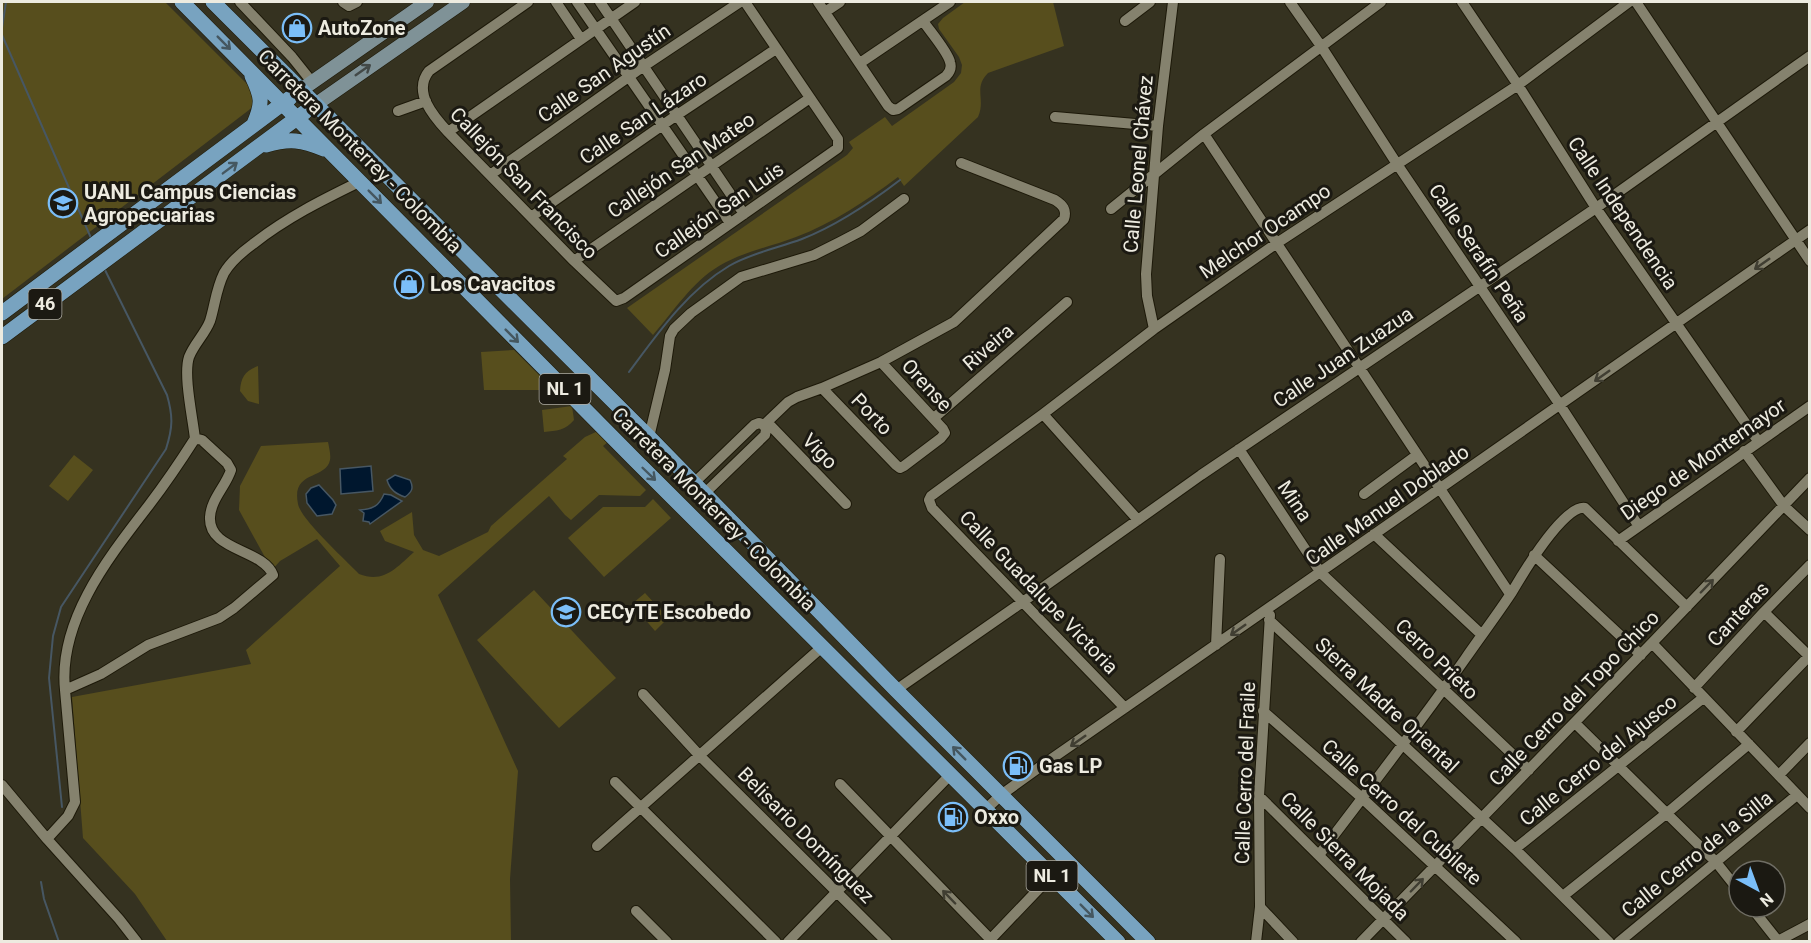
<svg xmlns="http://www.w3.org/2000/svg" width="1811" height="943" font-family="Roboto,sans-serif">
<rect width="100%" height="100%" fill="#353220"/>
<path fill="#574e1d" d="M2,2H165L251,88C254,96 256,104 249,110L2,299Z
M965,2H1053L1064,46L988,73C973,88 986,99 978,117L904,186L898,177C866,201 833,223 796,237C770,247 742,252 719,266C692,282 673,312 653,335L627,308L847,155L853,148L849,142L885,117L892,126L954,82L961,73L962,65L959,57L939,29L938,24L943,18Z
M514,350L554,390H484L481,352Z
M258,366L259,404L248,401L240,391C241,377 245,371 258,366Z
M572,406L574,420C566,430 556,431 544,432L542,410Z
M598,431L608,442L603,446L646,490L640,496L599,495L571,520L565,515L549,496L438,595L518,771L510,879L511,941H167L135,894L83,838L72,697L251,664L246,650L340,566L317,539L280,561L272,570L239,510L240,486L261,446L328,442C329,447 331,455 330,460C326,480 291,470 298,504C301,520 346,560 359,574C384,584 397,567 414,552L385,541L380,531L412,512L414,535L423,550L439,556L488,532L491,526L567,459L563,456L585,437Z
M74,455L93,470L68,501L49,486Z
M653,499L671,518L604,577L568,538L603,507H645Z
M534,590L616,678L559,728L477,640Z
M645,593L668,618L655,631L632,604Z"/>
<path fill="#00172e" stroke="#475763" stroke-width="1.5" d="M371,466L373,491L341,494L340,469Z
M395,475L410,480C414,488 412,492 405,497C396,494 390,490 387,480Z
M319,485L333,500L336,505L332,514L317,516L307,503L306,494L311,488Z
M384,494L391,495L402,501L370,524L369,522L363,521L364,513L360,510C373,509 379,506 384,494Z"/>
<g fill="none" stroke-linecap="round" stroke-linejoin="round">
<path stroke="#475763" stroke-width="2" d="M2,28L6,2
M2,35L91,238
M629,372C658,333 687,291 729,266C751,253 778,248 802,239C838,225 870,203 900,180
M62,807L49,678L53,636L61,607L166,449C173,427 173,416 167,395L104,268
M41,882L44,899L59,942"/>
<g stroke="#1d1909" stroke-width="12">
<path id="street" d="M240,2L292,57L312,82
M343,2L349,6L357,2
M528,2L429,71C412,92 434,117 448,132L574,261L616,301L624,298L838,148V139L745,2
M556,2L581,39
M577,2L730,223
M600,2L744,214
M818,2L888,106L893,110L898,109L946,76C950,72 952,68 950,62C948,52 929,30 923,21
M1290,2L1321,46L1397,164L1560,405L1638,525
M1462,2L1518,85L1596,208L1758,441
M1636,2L1810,261
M825,12L840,2
M1125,21L1150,2
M860,63L950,2
M398,111L426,101
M1055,117L1158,126
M448,132L635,2
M1204,134L1510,594
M490,175L644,66L740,2
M1111,209L1204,134L1381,2
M531,217L677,115L776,49
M574,261L810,98
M1154,329L1147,296L1146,274L1158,126L1173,2
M822,388L896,465L900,468L904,466L941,438L945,433L943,429L881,362
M1043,414L1138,520
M934,418L1067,302
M767,422L846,504
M649,437L665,370L670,336L674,329L691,313L741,277L814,255L840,242L861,231L904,199
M195,439C193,419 183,375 189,357C194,344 205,334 210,321C215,305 216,289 224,273C231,261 242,252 253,244C286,218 322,200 359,182
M1239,449L1321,573L1529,770
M1744,451L1784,506L1810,530
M694,483L754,425L759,423L764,425L788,402L797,397L822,388L881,362L954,322L1064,219C1067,210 1063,205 1055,200L961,163
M704,494L765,435L766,430L764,425
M1364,494L1417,455
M1374,534L1482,635
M1618,541L1810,406
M1534,555L1641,655
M1764,612L1810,657
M1269,620L1515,849L1609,942
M1652,643L1810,808
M1216,645L1220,559
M1694,688L1764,612L1810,565
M896,690L1024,601L1201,475L1596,208L1810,56
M643,694L699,755L887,942
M1125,708L932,508L929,500L931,496L1043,414L1154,329L1277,243L1518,85L1629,2
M1263,711L1362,798L1516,942
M1575,723L1716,862L1739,891
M1736,732L1810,655
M1779,775L1810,743
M615,782L776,942
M840,784L993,942
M2,785L47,839L119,919L137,942
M1259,796L1406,942
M985,810L1001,795L1044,764C1300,587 1554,408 1810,230
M47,839L68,816L75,802L65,690L101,674L148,645L219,618L234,608L273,575C263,549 208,551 210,517C211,499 226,486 231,470L227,463L202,440L198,439L194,440C180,462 165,484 149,505C109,557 58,620 65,690
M597,846L822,647
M1515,849L1703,698
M1319,855C1368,790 1418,726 1465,659C1480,637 1497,615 1512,592C1522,575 1564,504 1585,508L1687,607
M1563,896L1667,813L1749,744
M1260,907L1293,942
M1751,907L1778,941
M636,911L667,942
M788,942L950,775
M988,942L1051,876
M1256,942L1260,907L1259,796L1270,615
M1361,942L1652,643L1810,478
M1619,942L1797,795
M1776,942L1810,924"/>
</g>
<g stroke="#1d1909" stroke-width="15">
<path id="secondary" d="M301,90L427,2
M315,105L463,2"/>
</g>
<g stroke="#1d1909" stroke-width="16">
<path id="primary" d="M182,2L635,460L1118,942
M213,2L649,437L896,690L1148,942
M252,76C262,97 263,103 254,124
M266,145C290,138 302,140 324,149
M2,313L290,98
M2,337L305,112"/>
</g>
<use href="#street" stroke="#85826e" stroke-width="10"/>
<use href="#secondary" stroke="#7f9297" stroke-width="14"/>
<use href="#primary" stroke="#78a3c0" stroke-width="15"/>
</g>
<defs><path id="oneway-shaft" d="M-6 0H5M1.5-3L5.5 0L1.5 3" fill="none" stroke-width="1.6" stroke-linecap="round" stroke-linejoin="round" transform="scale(1.5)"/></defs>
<g stroke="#455760">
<use href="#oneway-shaft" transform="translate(224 43) rotate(45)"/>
<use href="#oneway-shaft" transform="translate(230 168) rotate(-37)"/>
<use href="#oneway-shaft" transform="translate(375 197) rotate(45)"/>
<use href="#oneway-shaft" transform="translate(512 336) rotate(45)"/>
<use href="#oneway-shaft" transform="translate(649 474) rotate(44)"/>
<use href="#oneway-shaft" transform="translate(959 753) rotate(-135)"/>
<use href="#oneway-shaft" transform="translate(1087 911) rotate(45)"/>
</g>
<use stroke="#434947" href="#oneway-shaft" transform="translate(363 70) rotate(-35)"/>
<g stroke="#403e32">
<use href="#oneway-shaft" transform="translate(1762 264) rotate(145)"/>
<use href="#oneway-shaft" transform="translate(1602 376) rotate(145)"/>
<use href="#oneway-shaft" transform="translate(1707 586) rotate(-46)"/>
<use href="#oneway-shaft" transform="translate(1238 630) rotate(145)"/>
<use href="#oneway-shaft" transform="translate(1078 741) rotate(145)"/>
<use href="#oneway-shaft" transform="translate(1417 885) rotate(-46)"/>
<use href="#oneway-shaft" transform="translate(949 897) rotate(-134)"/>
</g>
<defs>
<g id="shop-ring" transform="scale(1.5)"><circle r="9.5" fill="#1b1912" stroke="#7bbef8" stroke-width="1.5"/><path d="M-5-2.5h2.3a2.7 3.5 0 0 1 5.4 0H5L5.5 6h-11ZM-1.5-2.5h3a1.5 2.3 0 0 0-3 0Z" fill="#7bbef8"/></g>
<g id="university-ring" transform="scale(1.5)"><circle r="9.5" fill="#1b1912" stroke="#7bbef8" stroke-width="1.5"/><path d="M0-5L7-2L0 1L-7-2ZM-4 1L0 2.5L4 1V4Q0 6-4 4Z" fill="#7bbef8"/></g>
<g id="school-ring" transform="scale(1.5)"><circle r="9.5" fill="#1b1912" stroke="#7bbef8" stroke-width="1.5"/><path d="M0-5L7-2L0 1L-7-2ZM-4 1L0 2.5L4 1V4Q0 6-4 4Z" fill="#7bbef8"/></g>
<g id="fuel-ring" transform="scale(1.5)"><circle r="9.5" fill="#1b1912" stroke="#7bbef8" stroke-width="1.5"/><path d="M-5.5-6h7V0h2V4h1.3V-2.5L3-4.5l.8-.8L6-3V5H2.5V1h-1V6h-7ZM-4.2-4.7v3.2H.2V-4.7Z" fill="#7bbef8"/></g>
</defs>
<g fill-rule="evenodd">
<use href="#shop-ring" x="297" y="28"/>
<use href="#university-ring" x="63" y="203"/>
<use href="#shop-ring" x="409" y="284"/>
<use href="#school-ring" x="566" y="612"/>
<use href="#fuel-ring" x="1018" y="766"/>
<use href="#fuel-ring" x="953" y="817"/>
</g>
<g text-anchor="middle" stroke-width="6" stroke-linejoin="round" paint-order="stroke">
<g fill="#1b1912" stroke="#aeaca2" stroke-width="1.5">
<rect x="28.5" y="289" width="33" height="30" rx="4.5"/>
<rect x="539.5" y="374" width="51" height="30" rx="4.5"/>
<rect x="1026.5" y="861" width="51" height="30" rx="4.5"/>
</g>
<g font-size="18" font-weight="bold" fill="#edebe0">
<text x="45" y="310">46</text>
<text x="565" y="395">NL 1</text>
<text x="1052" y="882">NL 1</text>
</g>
<g font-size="20" font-weight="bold" fill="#edebe0" stroke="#1b1912" text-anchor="start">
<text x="318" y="35">AutoZone</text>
<text x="84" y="199">UANL Campus Ciencias<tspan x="84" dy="23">Agropecuarias</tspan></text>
<text x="430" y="291">Los Cavacitos</text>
<text x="587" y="619">CECyTE Escobedo</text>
<text x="1039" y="773">Gas LP</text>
<text x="974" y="824">Oxxo</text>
</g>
<g font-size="20" fill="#edebe0" stroke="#1b1912">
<text transform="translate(604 73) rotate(-35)" y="7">Calle San Agustín</text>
<text transform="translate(643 118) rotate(-34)" y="7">Calle San Lázaro</text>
<text transform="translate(360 151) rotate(45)" y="7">Carretera Monterrey - Colombia</text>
<text transform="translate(1138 164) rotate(-85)" y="7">Calle Leonel Chávez</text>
<text transform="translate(681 165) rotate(-34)" y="7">Callejón San Mateo</text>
<text transform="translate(524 183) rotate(46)" y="7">Callejón San Francisco</text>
<text transform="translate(719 210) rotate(-35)" y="7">Callejón San Luis</text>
<text transform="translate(1623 213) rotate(56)" y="7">Calle Independencia</text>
<text transform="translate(1265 231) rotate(-34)" y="7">Melchor Ocampo</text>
<text transform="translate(1479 253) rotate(56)" y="7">Calle Serafín Peña</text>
<text transform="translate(988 347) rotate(-41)" y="7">Riveira</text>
<text transform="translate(1343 357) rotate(-34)" y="7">Calle Juan Zuazua</text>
<text transform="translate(927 385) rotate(47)" y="7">Orense</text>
<text transform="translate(872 414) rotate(46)" y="7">Porto</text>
<text transform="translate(820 451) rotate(46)" y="7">Vigo</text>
<text transform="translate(1703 459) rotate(-35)" y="7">Diego de Montemayor</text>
<text transform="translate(1295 501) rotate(56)" y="7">Mina</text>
<text transform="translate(1387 505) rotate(-35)" y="7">Calle Manuel Doblado</text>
<text transform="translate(714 509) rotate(45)" y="7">Carretera Monterrey - Colombia</text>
<text transform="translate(1039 592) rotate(46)" y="7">Calle Guadalupe Victoria</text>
<text transform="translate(1738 614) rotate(-47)" y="7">Canteras</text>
<text transform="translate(1437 659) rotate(44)" y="7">Cerro Prieto</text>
<text transform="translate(1574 698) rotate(-46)" y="7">Calle Cerro del Topo Chico</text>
<text transform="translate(1387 705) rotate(43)" y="7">Sierra Madre Oriental</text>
<text transform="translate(1598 760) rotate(-39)" y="7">Calle Cerro del Ajusco</text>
<text transform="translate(1245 773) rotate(-88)" y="7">Calle Cerro del Fraile</text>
<text transform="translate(1402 812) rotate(42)" y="7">Calle Cerro del Cubilete</text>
<text transform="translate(806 835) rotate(45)" y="7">Belisario Domínguez</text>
<text transform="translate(1697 854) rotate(-39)" y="7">Calle Cerro de la Silla</text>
<text transform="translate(1345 856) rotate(45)" y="7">Calle Sierra Mojada</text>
</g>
</g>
<rect width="1811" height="943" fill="none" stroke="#edebe0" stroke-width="6"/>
<g transform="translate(1757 889) rotate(139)"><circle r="28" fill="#1b1912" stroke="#6f6d64" stroke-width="1.5"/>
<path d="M0-4.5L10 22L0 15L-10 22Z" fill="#7bbef8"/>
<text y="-9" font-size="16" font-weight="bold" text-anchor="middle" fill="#edebe0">N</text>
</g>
</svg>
